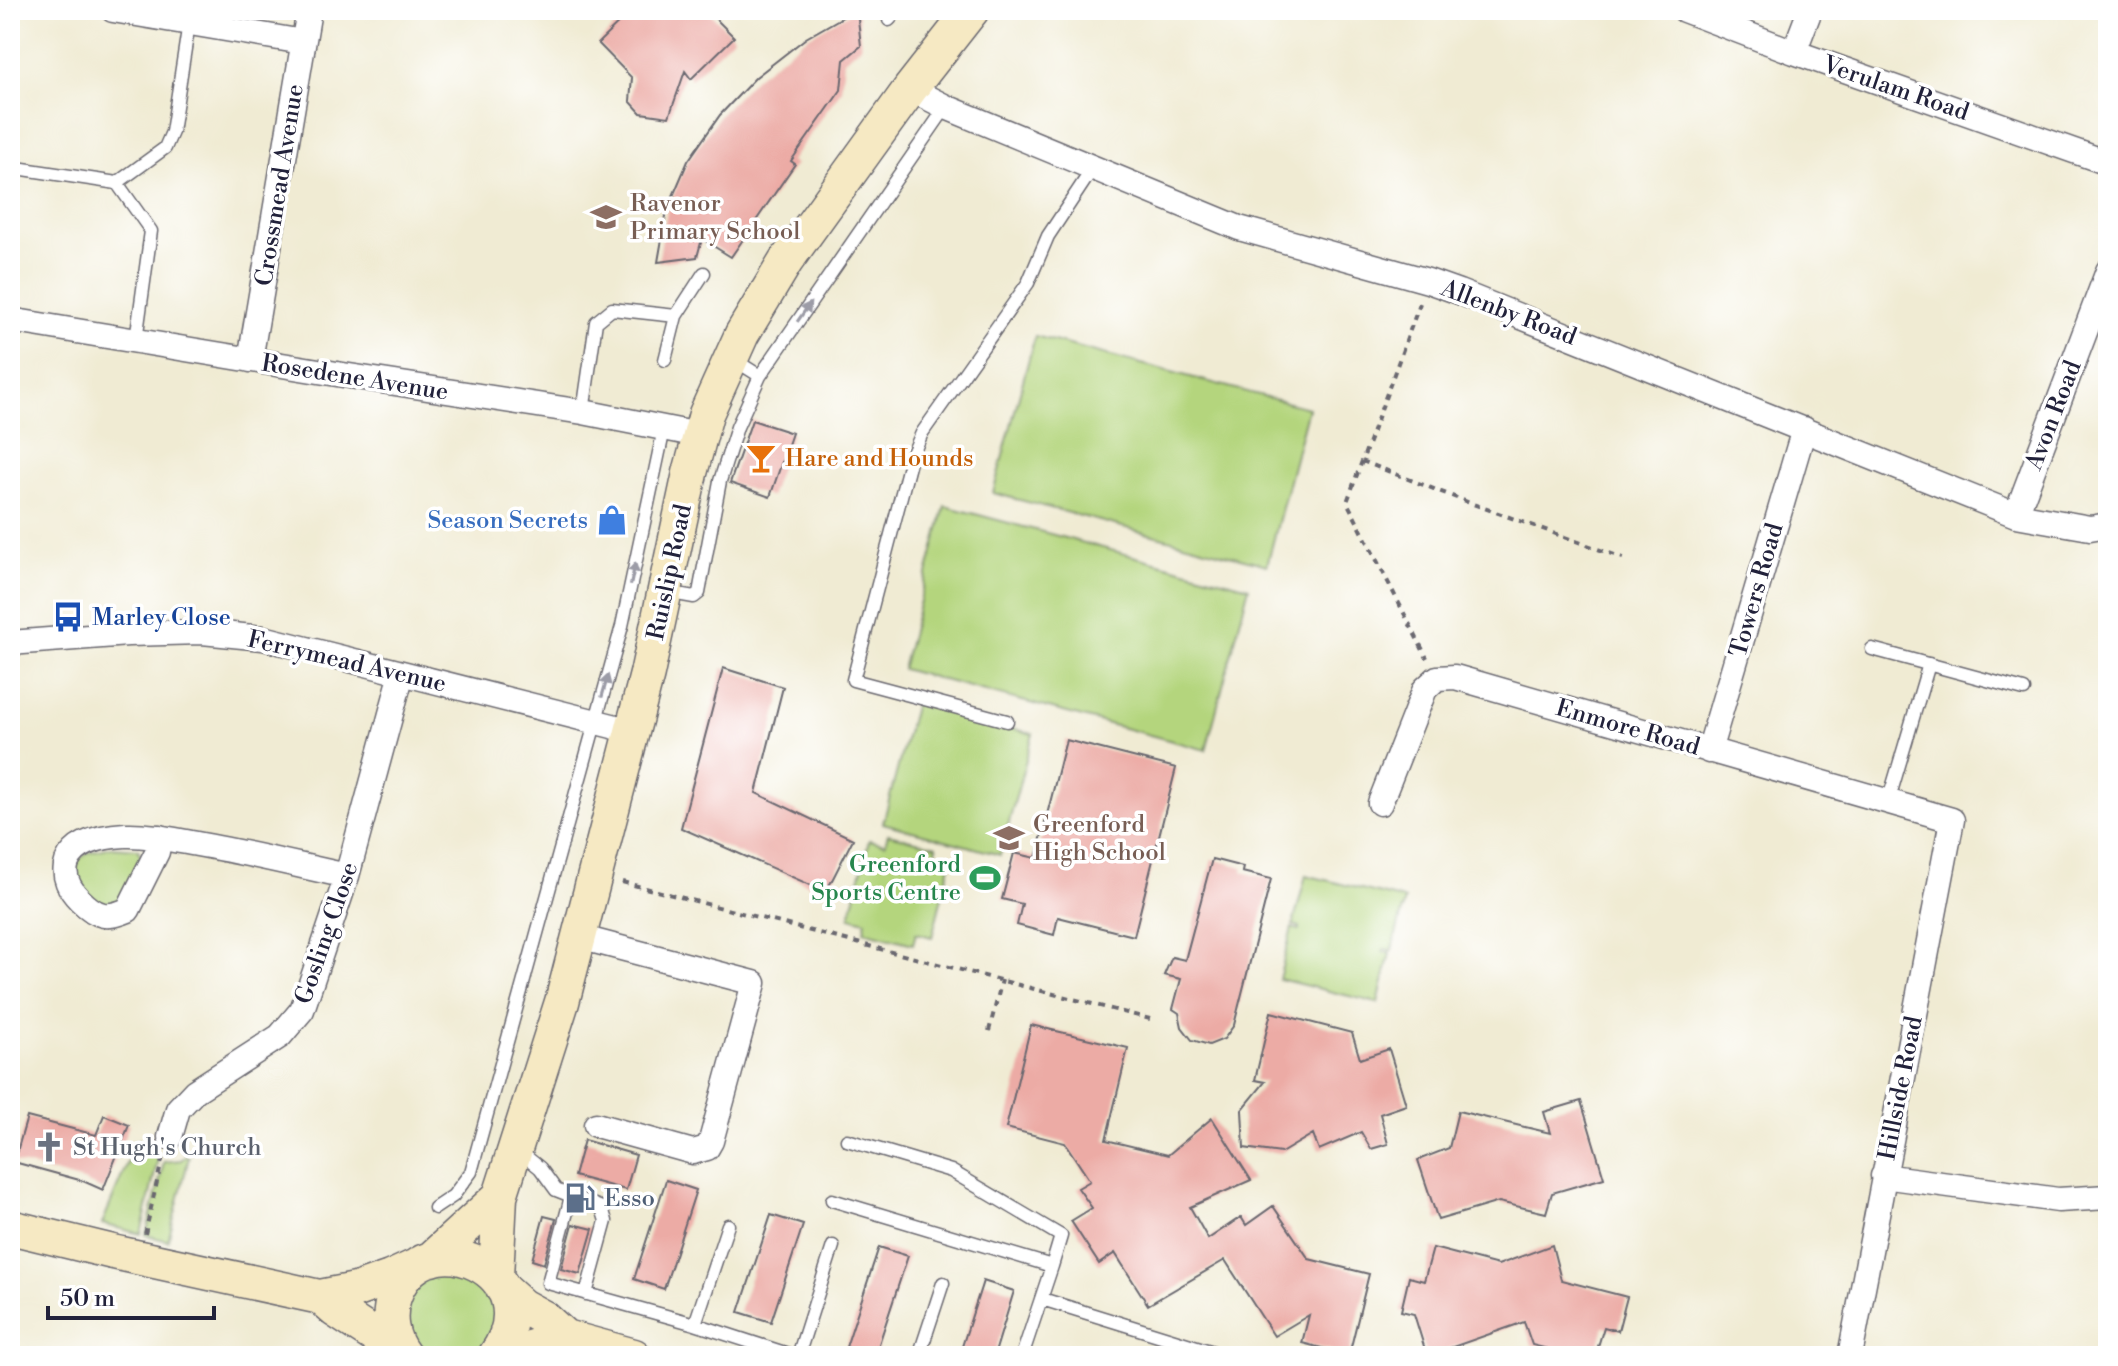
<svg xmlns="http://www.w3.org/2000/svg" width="2118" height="1366" font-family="'Libre Bodoni',serif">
<rect width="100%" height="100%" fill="#fff"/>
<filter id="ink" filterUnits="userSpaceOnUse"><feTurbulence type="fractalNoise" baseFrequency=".0125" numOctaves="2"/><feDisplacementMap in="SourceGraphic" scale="16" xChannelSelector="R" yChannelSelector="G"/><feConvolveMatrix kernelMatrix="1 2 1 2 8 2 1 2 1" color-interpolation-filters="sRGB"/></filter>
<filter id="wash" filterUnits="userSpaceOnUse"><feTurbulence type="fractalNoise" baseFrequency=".006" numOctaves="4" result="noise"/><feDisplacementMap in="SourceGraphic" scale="32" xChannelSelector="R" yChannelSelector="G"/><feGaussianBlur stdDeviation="1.8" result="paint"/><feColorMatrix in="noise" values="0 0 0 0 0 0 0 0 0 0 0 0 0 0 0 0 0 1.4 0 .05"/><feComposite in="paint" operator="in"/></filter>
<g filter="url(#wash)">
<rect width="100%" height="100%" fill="#f0ebd3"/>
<path fill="#b4d57d" stroke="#6b7c5c" stroke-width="2" d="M1035,336L1308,408L1267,565L993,493Z
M945,506L1249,587L1206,750L902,669Z
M915,703L1033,734L1000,855L883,823Z
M888,834L937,846L935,857L951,861L932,937L916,933L913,944L864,931L866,921L850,917L869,840L885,844Z
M111,847L138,849L141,858L121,904H98L80,886L76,873L79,859L90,852Z
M1306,875L1405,900L1392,950L1384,949L1383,952L1390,953L1378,1003L1279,979L1292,928L1299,930L1300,927L1293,925Z
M137,1140L147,1143L149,1150L158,1159L141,1234L102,1224Z
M186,1156L189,1157L168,1241L146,1235L164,1162L181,1160Z
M433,1267L489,1286L497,1318L483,1348L472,1356H424L409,1344L402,1299Z"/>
<g id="blocks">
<path fill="#ecaba5" d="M632,10H707L734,37L691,79L685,71L669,117L641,113L630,101L632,78L598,43Z
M855,10H857L861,46L844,60L841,90L791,161L795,164L731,257L702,239L697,257L658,262L667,210L688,161L720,115L756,77L806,38Z
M752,420L792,433L770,497L730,483Z
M723,668L783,687L756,793L853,839L826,892L681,828Z
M1066,740L1176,768L1134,936L1058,917L1054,935L1017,925L1022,904L1002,899L1014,853L1036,858Z
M1212,859L1243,867L1242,872L1271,879L1234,1025L1224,1039L1209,1045L1192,1040L1182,1027L1179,1013L1173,1009L1181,979L1164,975L1172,957L1185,960Z
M1271,1012L1352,1033L1360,1059L1389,1049L1406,1105L1380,1114L1388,1144L1371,1149L1361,1132L1319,1150L1313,1134L1281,1153L1244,1148L1242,1110L1265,1082L1255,1080Z
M1031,1025L1128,1048L1106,1140L1168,1155L1212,1118L1251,1180L1190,1207L1208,1239L1241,1217L1246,1225L1273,1206L1309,1259L1369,1274L1349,1355L1302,1343L1309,1315L1274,1336L1225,1260L1148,1305L1115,1253L1099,1264L1071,1221L1092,1208L1078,1188L1090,1181L1065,1143L1006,1128Z
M1581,1101L1604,1178L1552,1193L1546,1213L1499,1202L1438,1220L1418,1160L1449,1148L1458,1111L1550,1133L1544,1112Z
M104,1115L129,1125L103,1190L83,1181L14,1162L27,1117L96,1135Z
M584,1140L636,1155L626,1190L574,1176Z
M666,1180L696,1190L664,1289L634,1279Z
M771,1215L803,1225L771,1322L739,1312Z
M544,1216L556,1219L544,1264L532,1260Z
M573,1224L593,1229L580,1274L561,1269Z
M1552,1245L1561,1280L1627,1297L1618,1331L1604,1327L1595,1356H1575L1532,1345L1524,1322L1427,1356L1414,1314L1401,1311L1409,1277L1424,1281L1433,1248L1498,1265Z
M879,1247L908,1256L875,1356H873L846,1347Z
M983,1281L1014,1291L994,1356H959Z"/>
</g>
</g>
<g filter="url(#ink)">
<use href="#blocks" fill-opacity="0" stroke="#6a6870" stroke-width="2"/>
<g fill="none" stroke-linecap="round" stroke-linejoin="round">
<g stroke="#6a6870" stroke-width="15">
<path id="lane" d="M889,20L898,10
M10,167L117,183L165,148L172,132L189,23
M117,183L151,231L136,340
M665,360L676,316
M760,376L946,107
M583,412L596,322L612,309L676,316L704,273
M666,592L694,597L699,593L720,481L737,427L760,376L733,359
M1872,649L2024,690
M1007,721L853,680L911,458L922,433L1028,283L1048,236L1093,168
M1888,802L1929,664
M847,1140L951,1171L1061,1236L1052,1266
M519,1151L540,1168L556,1190L602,1208L606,1221L586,1294
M571,1197L548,1283L695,1324L794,1356
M832,1200L1052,1266L1022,1356
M435,1208L453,1196L471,1172L622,626L664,429
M1042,1299L1226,1356
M695,1324L728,1225
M798,1356L833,1246
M919,1356L943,1283"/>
</g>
<g stroke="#6a6870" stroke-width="27">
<path id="street" d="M113,10L303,42
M1684,10L1794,52L2108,163
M1794,52L1810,10
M910,89L946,107L1239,228L1428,281L1459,292L2016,515L2090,528L2108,525
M10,320L343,375L583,412L699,435
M250,360L309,10
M2016,515L2108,271
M10,643L128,634L202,632L263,638L632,731
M1709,751L1804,429
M1380,803L1425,689L1437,678L1455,677L1952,820L1850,1356
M159,837L157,852L128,910C107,919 97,917 80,900C70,890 62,876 67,862C76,841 105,836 125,835C149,834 174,840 197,844C248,853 297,865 347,876
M579,937L754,983L711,1141L707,1148L693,1152L596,1125
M170,1137L178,1109L195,1091L280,1036L302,1010L347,876L402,673
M1883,1176L2058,1200L2108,1197"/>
</g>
<g stroke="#6a6870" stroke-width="37">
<path id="secondary" d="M10,1227L113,1252L320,1297L356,1290L390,1278L414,1267
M431,1259L500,1196
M496,1277L500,1196L562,1002L647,674L690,473L706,414L742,334L786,261L910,89L972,10
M503,1289L522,1306L544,1318L565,1337L634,1356
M320,1297L335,1310L401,1353
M404,1356C391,1339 387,1317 394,1297C422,1213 554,1273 495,1356
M503,1356L565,1337"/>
</g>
<path stroke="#6a6870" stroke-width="4" stroke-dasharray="6 6" stroke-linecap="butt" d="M1420,303L1347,502L1427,658
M1362,461L1462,500L1623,558
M622,882L1150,1019
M989,1031L1002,980
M145,1234L163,1156"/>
<use href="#lane" stroke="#fff" stroke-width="12"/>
<use href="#street" stroke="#fff" stroke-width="24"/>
<use href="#secondary" stroke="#f6e9c3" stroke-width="34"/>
</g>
<defs><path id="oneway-solid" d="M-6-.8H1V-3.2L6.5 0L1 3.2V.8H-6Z" transform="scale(2)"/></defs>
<g fill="#9c9ca7">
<use href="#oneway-solid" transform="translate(804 312) rotate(-55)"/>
<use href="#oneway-solid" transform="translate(633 574) rotate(-78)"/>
<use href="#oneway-solid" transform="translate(605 686) rotate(-74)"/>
</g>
</g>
<defs>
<g id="school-bare" transform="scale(2.4)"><path d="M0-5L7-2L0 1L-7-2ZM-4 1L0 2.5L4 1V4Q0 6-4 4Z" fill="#8d6e63" stroke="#fff" stroke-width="2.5" paint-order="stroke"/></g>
<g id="bar-bare" transform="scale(2.4)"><path d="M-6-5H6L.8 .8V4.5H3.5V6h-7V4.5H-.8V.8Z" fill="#e8710a" stroke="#fff" stroke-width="2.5" paint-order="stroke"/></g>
<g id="shop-bare" transform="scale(2.4)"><path d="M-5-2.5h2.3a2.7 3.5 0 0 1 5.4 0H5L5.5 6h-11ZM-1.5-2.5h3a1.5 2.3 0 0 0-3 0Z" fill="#3f7fe0" stroke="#fff" stroke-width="2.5" paint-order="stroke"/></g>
<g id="bus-bare" transform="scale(2.4)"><path d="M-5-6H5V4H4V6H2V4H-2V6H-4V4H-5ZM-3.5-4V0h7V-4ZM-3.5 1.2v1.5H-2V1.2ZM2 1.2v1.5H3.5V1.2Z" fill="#1a4fb4" stroke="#fff" stroke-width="2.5" paint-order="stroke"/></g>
<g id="stadium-bare" transform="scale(2.4)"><path d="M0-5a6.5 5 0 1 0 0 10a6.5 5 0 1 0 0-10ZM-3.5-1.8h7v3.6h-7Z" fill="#2e9e5b" stroke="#fff" stroke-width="2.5" paint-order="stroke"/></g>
<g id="church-bare" transform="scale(2.4)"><path d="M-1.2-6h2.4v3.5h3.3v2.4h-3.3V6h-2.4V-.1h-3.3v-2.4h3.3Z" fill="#6b7280" stroke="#fff" stroke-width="2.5" paint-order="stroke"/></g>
<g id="fuel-bare" transform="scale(2.4)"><path d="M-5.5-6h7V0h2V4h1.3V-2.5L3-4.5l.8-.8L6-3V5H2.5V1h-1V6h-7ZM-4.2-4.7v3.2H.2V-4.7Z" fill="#5c6f8a" stroke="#fff" stroke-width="2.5" paint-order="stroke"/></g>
</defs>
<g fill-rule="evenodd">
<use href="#school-bare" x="606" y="217"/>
<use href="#bar-bare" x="761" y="458"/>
<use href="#shop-bare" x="612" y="520"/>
<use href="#bus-bare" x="68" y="617"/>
<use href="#school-bare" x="1009" y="838"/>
<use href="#stadium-bare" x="985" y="878"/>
<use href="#church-bare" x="49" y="1147"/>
<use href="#fuel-bare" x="580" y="1198"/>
</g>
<g text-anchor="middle" stroke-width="7" stroke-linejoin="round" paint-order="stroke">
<g font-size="24" fill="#22223b" stroke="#fff">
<text transform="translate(1896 88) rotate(19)" y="8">Verulam Road</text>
<text transform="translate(279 185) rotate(-81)" y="8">Crossmead Avenue</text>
<text transform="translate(1509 312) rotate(21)" y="8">Allenby Road</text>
<text transform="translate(355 377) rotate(9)" y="8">Rosedene Avenue</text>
<text transform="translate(2053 415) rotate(-69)" y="8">Avon Road</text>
<text transform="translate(669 572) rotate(-78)" y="8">Ruislip Road</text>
<text transform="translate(1756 590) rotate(-74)" y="8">Towers Road</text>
<text transform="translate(347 661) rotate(13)" y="8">Ferrymead Avenue</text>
<text transform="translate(1628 727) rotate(16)" y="8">Enmore Road</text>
<text transform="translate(326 933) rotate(-71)" y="8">Gosling Close</text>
<text transform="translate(1900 1088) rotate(-79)" y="8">Hillside Road</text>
</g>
<g font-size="24" fill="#785e54" stroke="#fff" text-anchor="start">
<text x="630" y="211">Ravenor<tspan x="630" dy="28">Primary School</tspan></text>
<text x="1033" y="832">Greenford<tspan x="1033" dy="28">High School</tspan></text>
</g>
<g font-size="24" fill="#c56008" stroke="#fff" text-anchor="start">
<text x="785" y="466">Hare and Hounds</text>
</g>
<g font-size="24" fill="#366cbe" stroke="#fff" text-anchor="end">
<text x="588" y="528">Season Secrets</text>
</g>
<g font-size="24" fill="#164399" stroke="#fff" text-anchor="start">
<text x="92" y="625">Marley Close</text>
</g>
<g font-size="24" fill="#27864d" stroke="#fff" text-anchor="end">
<text x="961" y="872">Greenford<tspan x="961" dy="28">Sports Centre</tspan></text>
</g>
<g font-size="24" fill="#5b616d" stroke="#fff" text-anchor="start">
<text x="73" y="1155">St Hugh's Church</text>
</g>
<g font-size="24" fill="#4e5e75" stroke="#fff" text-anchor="start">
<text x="604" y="1206">Esso</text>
</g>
</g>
<rect width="2118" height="1366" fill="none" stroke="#fff" stroke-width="40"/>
<path d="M48 1306v12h166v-12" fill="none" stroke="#22223b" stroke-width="4"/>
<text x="60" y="1306" font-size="24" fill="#22223b" stroke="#ffffff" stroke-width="6" paint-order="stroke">50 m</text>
</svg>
